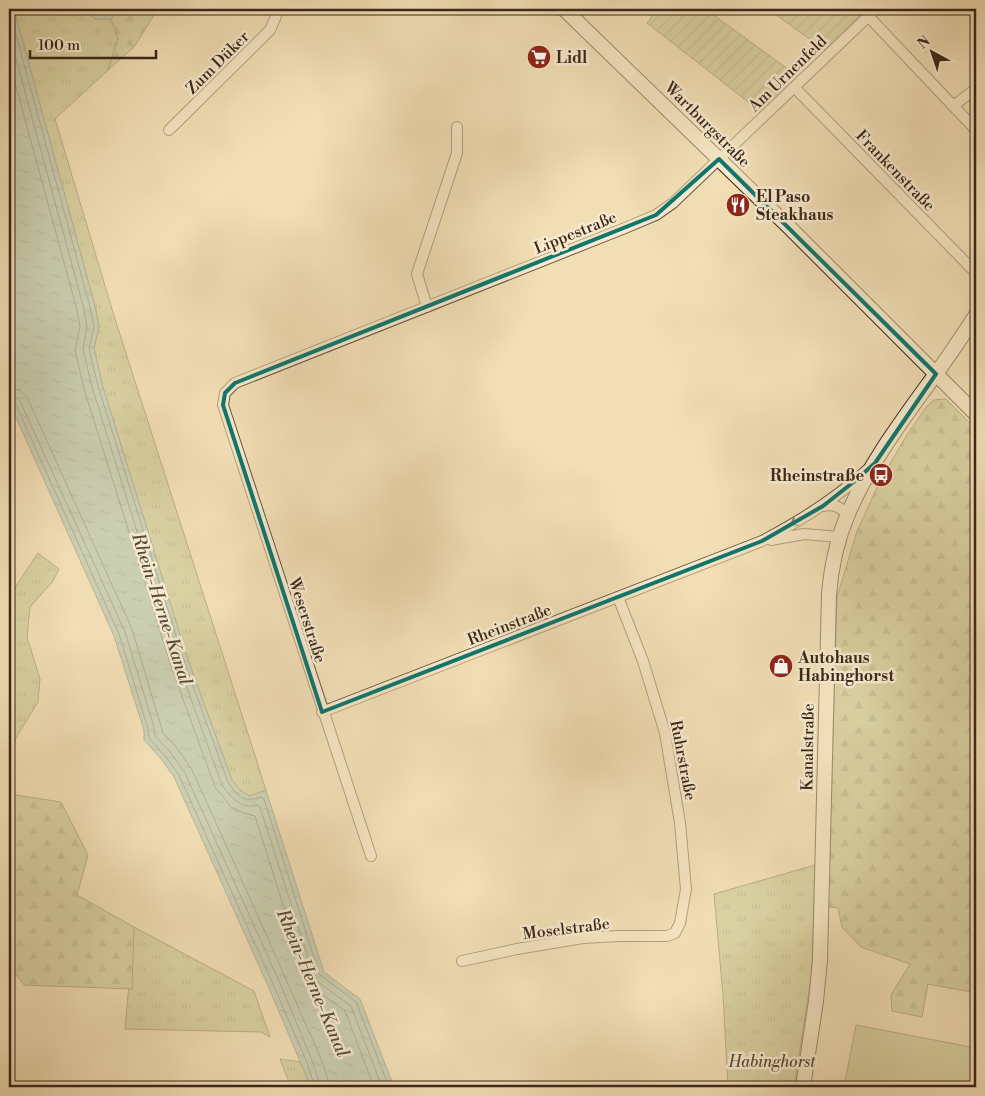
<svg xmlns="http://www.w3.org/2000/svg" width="985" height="1096" font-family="'Libre Bodoni',serif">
<defs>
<pattern id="grass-tufts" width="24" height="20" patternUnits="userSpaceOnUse" patternTransform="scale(1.25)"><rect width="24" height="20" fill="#bcc18c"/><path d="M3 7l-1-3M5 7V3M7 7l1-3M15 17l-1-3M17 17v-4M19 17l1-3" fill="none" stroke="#9a9d71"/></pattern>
<pattern id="forest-firs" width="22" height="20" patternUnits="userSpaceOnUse" patternTransform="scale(1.25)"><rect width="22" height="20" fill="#bcc18c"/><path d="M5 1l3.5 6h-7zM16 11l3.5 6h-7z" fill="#9a9d71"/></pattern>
<pattern id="garden-furrows" width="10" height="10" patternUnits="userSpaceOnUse" patternTransform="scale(1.25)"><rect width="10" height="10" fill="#bcc18c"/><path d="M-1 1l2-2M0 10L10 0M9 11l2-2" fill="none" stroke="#9a9d71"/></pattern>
<pattern id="water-ripples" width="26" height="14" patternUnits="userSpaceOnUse" patternTransform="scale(1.25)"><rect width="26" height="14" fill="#9bbcb0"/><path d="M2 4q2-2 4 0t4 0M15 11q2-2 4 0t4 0" fill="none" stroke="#80998e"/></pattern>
</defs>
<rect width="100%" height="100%" fill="#f2deb5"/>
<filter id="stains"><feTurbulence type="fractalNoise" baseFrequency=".004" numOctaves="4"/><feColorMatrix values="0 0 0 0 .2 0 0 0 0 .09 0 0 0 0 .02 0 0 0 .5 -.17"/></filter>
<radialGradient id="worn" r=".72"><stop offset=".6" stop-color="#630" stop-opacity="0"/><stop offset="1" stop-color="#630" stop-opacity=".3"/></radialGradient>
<path fill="url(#grass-tufts)" stroke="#7c7452" d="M14,9H86L95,19H111L118,39L108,70L55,119L115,319L266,790L250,796L241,791L232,780L188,660L102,384L94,348L99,327L95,306Z
M38,553L59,569L53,581L30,607L27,637L40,679L38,702L17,736L9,756V604L16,586Z
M815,865L812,972L794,1087H728L723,995L714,894Z
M134,927L254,991L270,1037L261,1032L125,1029Z
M280,1059L301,1062L311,1087H291Z"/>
<path fill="url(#forest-firs)" stroke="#7c7452" d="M121,9H158L134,47L108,70L118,39L111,19Z
M946,399L976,429V993L928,984L922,1017L892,1011L891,995L910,964L861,947L842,927L838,908L828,907L837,597L857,531L880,481L908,433L927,406L934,400Z
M9,794L61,802L88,855L77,895L134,927L132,989L24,985L9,965Z"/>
<path fill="url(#garden-furrows)" stroke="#7c7452" d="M643,9H705L799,77L760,115L747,101L647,23L652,17Z
M768,9H869L826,51Z"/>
<path fill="#bcc18c" stroke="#7c7452" d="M856,1025L976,1048L975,1087H844Z"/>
<path fill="url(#water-ripples)" stroke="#758073" d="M9,9H14L95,306L99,327L94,348L102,384L188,660L232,780L241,791L250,796L266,790L324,972L360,999L394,1087H311L268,986L174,777L162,760L144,740V730L114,636L9,402V271L11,265L9,254Z
M86,9H121L111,19H95Z"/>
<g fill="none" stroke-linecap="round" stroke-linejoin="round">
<path stroke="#6b7264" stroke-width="1" d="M9,9L90,307L94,327L89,349L98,386L184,661L228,782C238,797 243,803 261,797L264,799L319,974L356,1002L389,1087
M9,33L84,309L87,327L83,349L92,387L178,663L222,785C231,797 241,810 257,805L260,807L314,976L317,981L351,1006L382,1087
M9,61L77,310L80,327L75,350L84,389L171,666L215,787L231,807L243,813L255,816L307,981L313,987L345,1011L374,1087
M9,388L20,390L27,397L132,629L163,733L177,748L192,770C228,849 264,929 299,1009C307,1028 328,1069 329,1087
M9,395L15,396L20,401L125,632L154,727L155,736L171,753L185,773L279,981L311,1058L321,1087
M9,402H13L16,405L119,634L148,729L149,738L166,757L179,775L273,984L306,1060L315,1087"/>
<g stroke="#69553f" stroke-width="12">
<path id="minor" d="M868,16L976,130
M794,87L976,273
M954,105L976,89
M169,130L270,30L276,16L275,9
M427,307L417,274L457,153V127
M823,506C834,504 839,506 847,514
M771,540L804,534L839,537
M322,712L762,541C800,521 836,499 867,470
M371,856L223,405L225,393L235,383L625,228L656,215L673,203L876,9
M462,961L517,949L583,938L619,936H667L675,933L680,923L686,889L680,823L665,733L643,661L618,597"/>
</g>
<g stroke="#3b2718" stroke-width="16">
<path id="secondary" d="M564,9L790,228L976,414
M803,1087L816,1001L820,960L829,595C831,568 837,540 848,514C869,464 903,419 935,375C949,356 963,335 976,315"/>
</g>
<use href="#minor" stroke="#f7eacf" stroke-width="10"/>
<use href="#secondary" stroke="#f7eacf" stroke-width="14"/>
</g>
<defs><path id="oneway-chevron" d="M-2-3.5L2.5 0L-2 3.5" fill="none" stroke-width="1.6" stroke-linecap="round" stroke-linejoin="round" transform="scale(1.25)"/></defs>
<use stroke="#998874" href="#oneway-chevron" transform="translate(794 523) rotate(149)"/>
<path d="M0 0H985V1096H0ZM719,159L936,374L875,463L856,480L823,506L762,541L322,712L223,405L225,393L235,383L656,215Z" fill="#f2deb5" fill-opacity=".55" fill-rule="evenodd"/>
<path fill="none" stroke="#0f766e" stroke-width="4" stroke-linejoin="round" d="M719,159L936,374L875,463L856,480L823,506L762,541L322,712L223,405L225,393L235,383L656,215Z"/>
<defs>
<g id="supermarket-disc" transform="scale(1.25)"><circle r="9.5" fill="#8f2418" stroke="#f7eacf"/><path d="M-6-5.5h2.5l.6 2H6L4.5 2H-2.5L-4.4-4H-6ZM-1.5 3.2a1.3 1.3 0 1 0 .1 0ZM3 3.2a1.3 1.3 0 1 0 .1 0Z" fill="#fff"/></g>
<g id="restaurant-disc" transform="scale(1.25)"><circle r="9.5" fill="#8f2418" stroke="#f7eacf"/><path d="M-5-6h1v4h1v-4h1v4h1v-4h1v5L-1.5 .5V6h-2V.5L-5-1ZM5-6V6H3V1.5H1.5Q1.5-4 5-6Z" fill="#fff"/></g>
<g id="bus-disc" transform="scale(1.25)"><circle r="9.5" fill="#8f2418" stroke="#f7eacf"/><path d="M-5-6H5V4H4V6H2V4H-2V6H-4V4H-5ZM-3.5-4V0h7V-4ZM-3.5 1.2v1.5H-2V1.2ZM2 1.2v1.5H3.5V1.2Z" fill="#fff"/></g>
<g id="shop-disc" transform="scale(1.25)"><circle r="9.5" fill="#8f2418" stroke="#f7eacf"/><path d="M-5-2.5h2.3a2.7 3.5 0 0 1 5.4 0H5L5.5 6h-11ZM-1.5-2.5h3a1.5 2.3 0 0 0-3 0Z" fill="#fff"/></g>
</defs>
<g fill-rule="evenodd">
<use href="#supermarket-disc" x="539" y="57"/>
<use href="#restaurant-disc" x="738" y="205"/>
<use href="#bus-disc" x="881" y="475"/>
<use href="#shop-disc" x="781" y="666"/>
</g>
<g text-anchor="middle" stroke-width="5" stroke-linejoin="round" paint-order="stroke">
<g font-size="16" font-weight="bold" fill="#3b2718" stroke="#f7eacf" text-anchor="start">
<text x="556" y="63">Lidl</text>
<text x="756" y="202">El Paso<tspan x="756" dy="18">Steakhaus</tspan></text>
<text x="864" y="481" text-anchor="end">Rheinstraße</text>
<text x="798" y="663">Autohaus<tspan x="798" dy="18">Habinghorst</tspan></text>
</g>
<g font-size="16" fill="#3b2718" stroke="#f7eacf">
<text transform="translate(217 62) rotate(-45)" y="6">Zum Düker</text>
<text transform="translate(787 73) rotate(-44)" y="6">Am Urnenfeld</text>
<text transform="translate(708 124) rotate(45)" y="6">Wartburgstraße</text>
<text transform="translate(896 170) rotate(46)" y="6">Frankenstraße</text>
<text transform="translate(575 232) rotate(-22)" y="6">Lippestraße</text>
<text transform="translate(308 620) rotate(72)" y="6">Weserstraße</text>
<text transform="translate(509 624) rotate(-21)" y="6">Rheinstraße</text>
<text transform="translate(807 747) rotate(-89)" y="6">Kanalstraße</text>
<text transform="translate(684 760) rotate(79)" y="6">Ruhrstraße</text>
<text transform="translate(566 928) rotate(-7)" y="6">Moselstraße</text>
</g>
<g font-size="16" font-style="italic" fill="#5b4e35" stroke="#f7eacf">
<text x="772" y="1067">Habinghorst</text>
</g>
<g font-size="18" font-style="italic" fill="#534c3e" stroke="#f7eacf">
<text transform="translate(162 609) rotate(72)" y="6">Rhein-Herne-Kanal</text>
<text transform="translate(313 983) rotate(67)" y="6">Rhein-Herne-Kanal</text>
</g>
</g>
<rect width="985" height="1096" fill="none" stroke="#f2deb5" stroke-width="30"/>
<rect x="10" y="10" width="965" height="1076" fill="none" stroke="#3b2718" stroke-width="2.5"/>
<rect x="15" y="15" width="955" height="1066" fill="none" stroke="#3b2718"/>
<g transform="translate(932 52) rotate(320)" stroke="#f7eacf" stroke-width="4" paint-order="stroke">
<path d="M0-4L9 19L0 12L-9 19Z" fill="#3b2718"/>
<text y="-8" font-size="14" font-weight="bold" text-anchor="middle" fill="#3b2718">N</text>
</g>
<path d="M30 50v8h126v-8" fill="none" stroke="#3b2718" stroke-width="2.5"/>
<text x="38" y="50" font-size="15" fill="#3b2718" stroke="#f7eacf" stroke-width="4" paint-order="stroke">100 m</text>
<rect width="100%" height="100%" filter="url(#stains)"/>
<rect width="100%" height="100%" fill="url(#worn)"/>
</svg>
